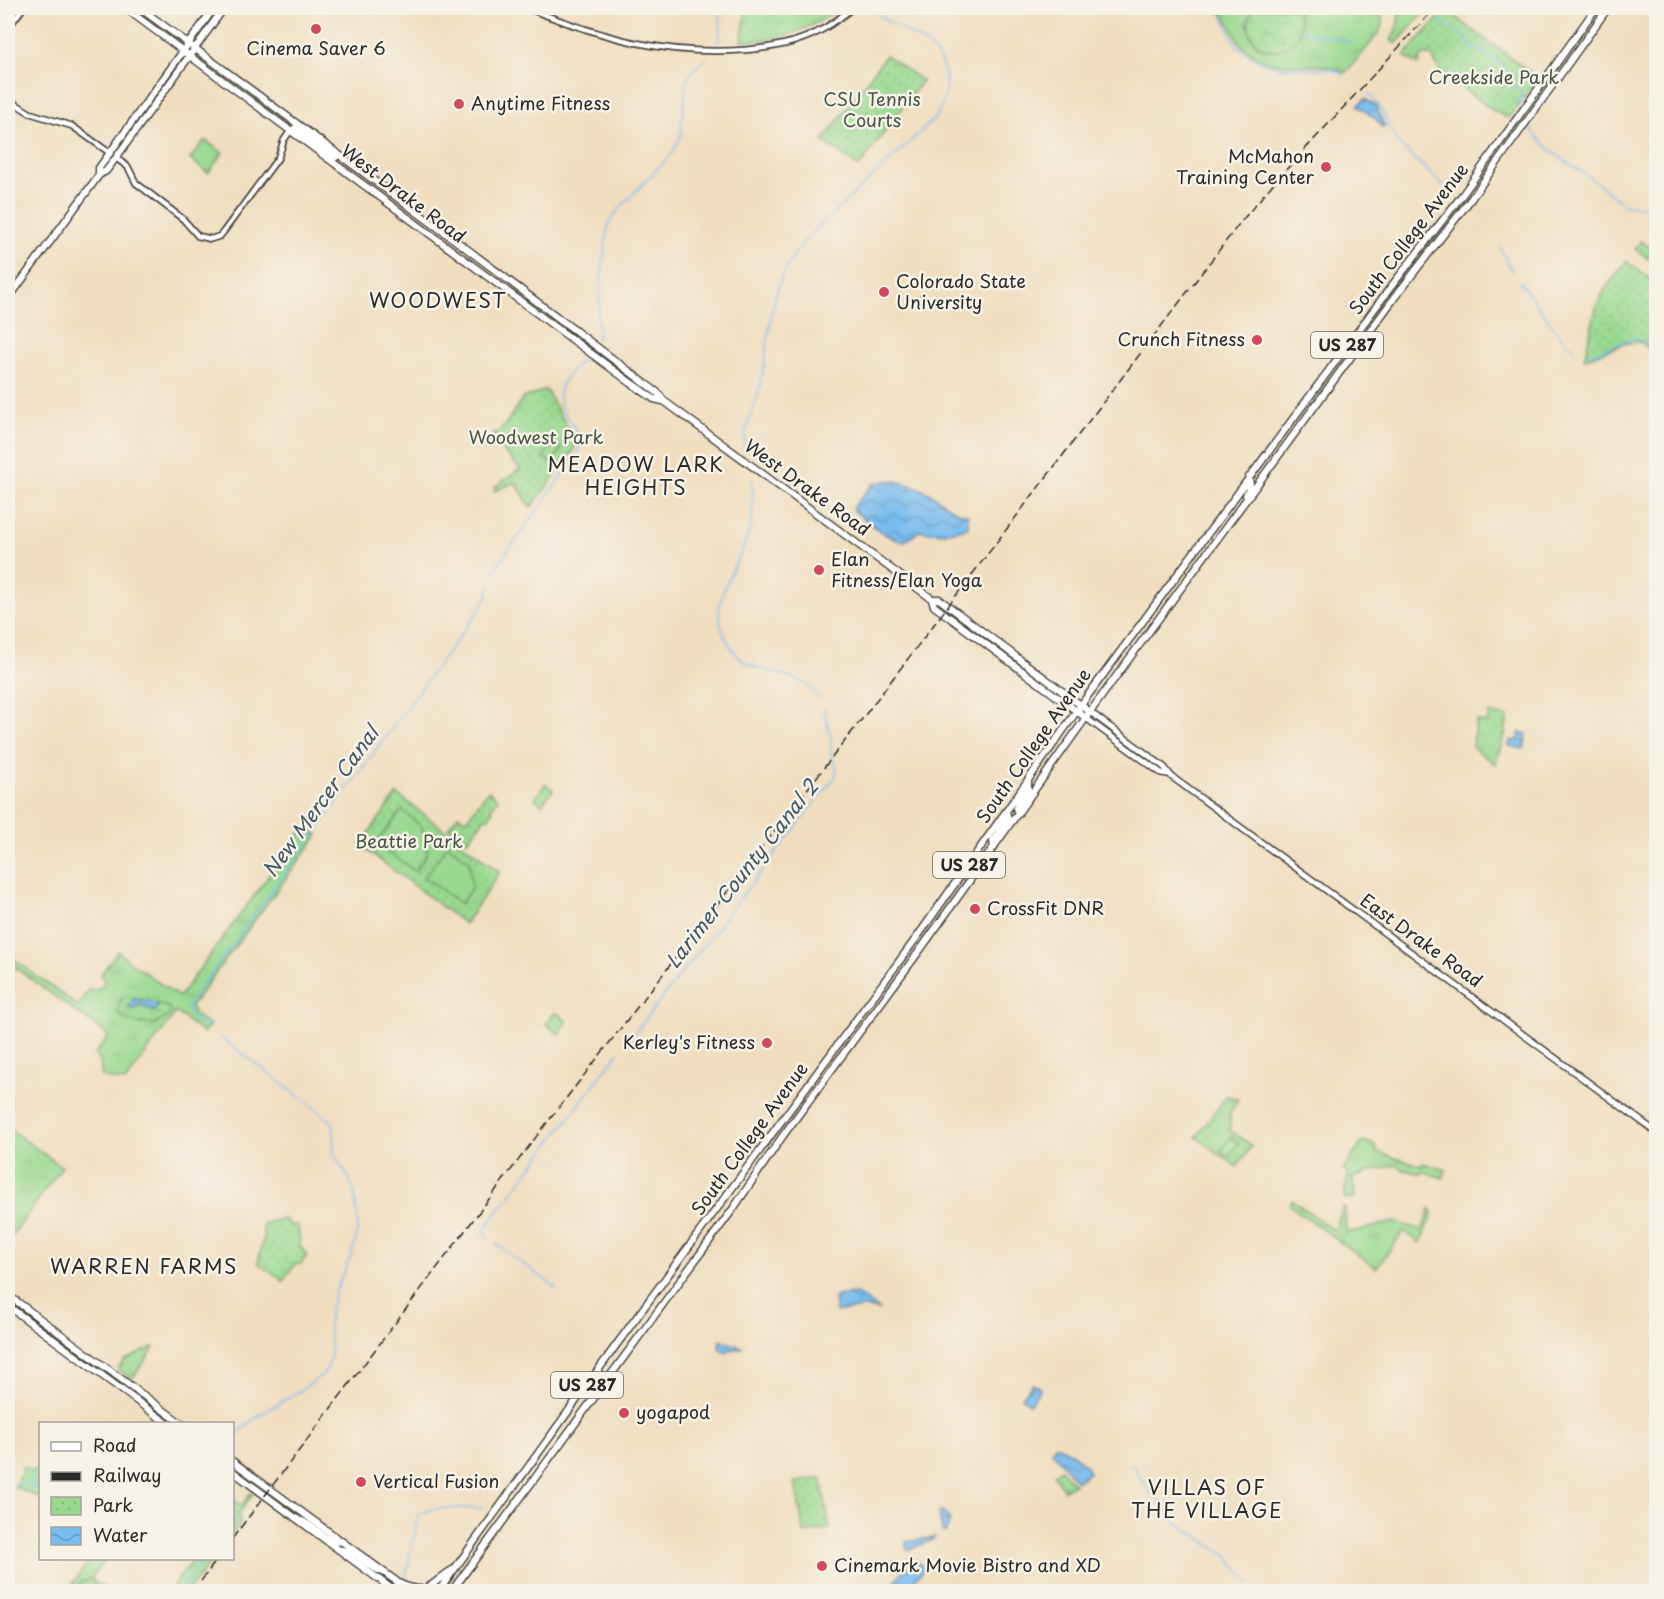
<svg xmlns="http://www.w3.org/2000/svg" width="1664" height="1599" font-family="'Playpen Sans',sans-serif">
<defs>
<pattern id="grass-tufts" width="24" height="20" patternUnits="userSpaceOnUse" patternTransform="scale(1.5)"><rect width="24" height="20" fill="#99d98f"/><path d="M3 7l-1-3M5 7V3M7 7l1-3M15 17l-1-3M17 17v-4M19 17l1-3" fill="none" stroke="#84ba7c"/></pattern>
<pattern id="wetland-marsh" width="20" height="14" patternUnits="userSpaceOnUse" patternTransform="scale(1.5)"><rect width="20" height="14" fill="#99d98f"/><path d="M1 5h8M5 5V1M11 12h8M15 12V8" fill="none" stroke="#84ba7c"/></pattern>
<pattern id="park-dots" width="8" height="8" patternUnits="userSpaceOnUse" patternTransform="scale(1.5)"><rect width="8" height="8" fill="#99d98f"/><path d="M2 2h.1M6 6h.1" fill="none" stroke="#84ba7c" stroke-width="1.8" stroke-linecap="round"/></pattern>
<pattern id="water-waves" width="16" height="10" patternUnits="userSpaceOnUse" patternTransform="scale(1.5)"><rect width="16" height="10" fill="#79bcef"/><path d="M0 5q4-4 8 0t8 0" fill="none" stroke="#6399c2"/></pattern>
</defs>
<rect width="100%" height="100%" fill="#f7f3e8"/>
<filter id="ink" filterUnits="userSpaceOnUse"><feTurbulence type="fractalNoise" baseFrequency=".0167" numOctaves="2"/><feDisplacementMap in="SourceGraphic" scale="12" xChannelSelector="R" yChannelSelector="G"/><feConvolveMatrix kernelMatrix="1 2 1 2 8 2 1 2 1" color-interpolation-filters="sRGB"/></filter>
<filter id="wash" filterUnits="userSpaceOnUse"><feTurbulence type="fractalNoise" baseFrequency=".008" numOctaves="4" result="noise"/><feDisplacementMap in="SourceGraphic" scale="24" xChannelSelector="R" yChannelSelector="G"/><feGaussianBlur stdDeviation="1.35" result="paint"/><feColorMatrix in="noise" values="0 0 0 0 0 0 0 0 0 0 0 0 0 0 0 0 0 1.4 0 .05"/><feComposite in="paint" operator="in"/></filter>
<g filter="url(#wash)">
<rect width="100%" height="100%" fill="#f0debf"/>
<path fill="url(#grass-tufts)" stroke="#62825d" stroke-width="1.5" d="M746,8H840C812,28 777,44 742,40Z
M1219,8H1372C1378,12 1383,15 1383,23C1382,33 1353,64 1345,73C1314,55 1281,78 1246,50C1232,38 1231,20 1219,8Z
M1400,8H1419L1424,12L1396,44L1391,40L1397,29Z
M205,140L223,153L208,173L190,159Z
M305,827L318,835L191,1006L195,1015L210,1025L203,1033L176,1012L125,1082L102,1077L100,1061L95,1054L109,1036L8,962V955L78,1006L89,989C100,992 109,983 101,974L118,951L129,961L179,997Z
M554,1013L559,1014L567,1022L558,1034L546,1024Z
M8,1128L62,1167L8,1241Z
M1363,1141L1377,1146L1376,1152L1422,1166L1423,1163L1446,1170L1443,1178L1423,1171L1422,1174L1401,1169L1398,1165L1366,1172V1174L1352,1178L1356,1198L1348,1199L1344,1197L1348,1173L1343,1170Z
M1292,1200L1335,1231L1343,1207L1345,1208L1346,1233L1395,1222L1422,1230L1430,1209L1432,1210V1215L1420,1243L1404,1231L1376,1268L1289,1205Z
M152,1347L154,1348L132,1379L119,1371L118,1369L125,1360Z
M23,1467L33,1471L38,1468L40,1471V1498L15,1487Z
M251,1493L253,1494L238,1515L241,1522L233,1533V1495L234,1500L241,1506Z
M194,1558L213,1559L188,1591H169Z
M90,1559H106L91,1579L82,1582L73,1591L67,1592Z"/>
<path fill="url(#wetland-marsh)" stroke="#62825d" stroke-width="1.5" d="M1254,8H1295C1319,47 1257,68 1249,30C1247,21 1249,14 1254,8Z
M123,996L135,998L129,1006L134,1009L141,1003L148,1009L157,1007L158,1004L168,1007L171,1010C165,1030 129,1026 118,1013L119,1004Z
M91,1579L109,1591H73L82,1582Z"/>
<path fill="url(#park-dots)" stroke="#62825d" stroke-width="1.5" d="M1446,10L1538,78L1510,117H1505L1491,109L1440,71L1431,55H1423L1419,60V65L1404,56Z
M886,55L922,81L859,167L823,141Z
M1641,241L1656,252V264L1635,249Z
M1626,261L1653,281L1656,278V363L1649,349L1641,342L1626,343L1584,359L1597,305L1604,291Z
M546,390L574,438L575,446L572,453L531,508L515,482L495,491V487L520,469L491,437L502,429L523,398Z
M1489,713L1508,717L1505,734L1495,764L1472,747L1477,721L1487,723Z
M488,791L498,799L491,808L493,811L488,818L486,817L468,840C459,838 457,831 448,828L458,815L466,820Z
M397,794L500,872L465,924L360,845Z
M1227,1096L1238,1099L1230,1113V1130L1252,1146L1237,1167L1196,1137Z
M284,1219L291,1226L298,1225L300,1246L307,1255L301,1264H295L283,1281L258,1263L263,1240V1223Z
M1061,1469L1074,1484L1064,1490L1053,1475Z
M821,1478L830,1529L804,1533L795,1482Z"/>
<path fill="#99d98f" stroke="#62825d" stroke-width="1.5" d="M554,444L561,449L551,463L543,457Z
M545,784L553,790L542,804L535,799Z
M402,810L422,827L427,854L415,871L376,843Z
M448,845L469,861L472,887L461,904L424,877Z
M1231,1137L1239,1143L1229,1157L1221,1151Z"/>
<path fill="url(#water-waves)" stroke="#52748d" stroke-width="1.5" d="M1365,99L1376,106L1385,127L1383,128L1377,120L1358,106Z
M886,481H896L917,487L931,494L955,511L968,515V528L944,533L919,531C915,534 909,541 903,541C888,540 865,520 853,510V507L873,484Z
M1520,732L1527,734L1524,749L1509,746L1510,740L1518,741Z
M135,998L158,1004L154,1012L141,1004L132,1009L129,1006Z
M856,1294H857L880,1310L864,1308L836,1312L834,1299L836,1296Z
M720,1340L742,1347V1348L728,1350L726,1353L719,1348Z
M1032,1384L1039,1387L1040,1390L1029,1404L1022,1397Z
M1055,1445C1068,1449 1084,1460 1089,1473L1077,1481L1075,1480L1052,1451Z
M942,1511L950,1520L946,1532H942L939,1512Z
M935,1537L933,1540L908,1550L906,1547V1542Z
M916,1560L925,1568L905,1591H903L893,1584L903,1571Z"/>
<g fill="none" stroke-linecap="round" stroke-linejoin="round">
<path stroke="#79bcef" stroke-width="1.5" d="M1213,8L1221,13L1237,46L1257,60L1281,68L1333,69L1344,76
M1438,20L1462,36L1473,48L1500,63L1522,94L1520,102L1522,107
M1300,30L1352,43
M718,45L721,25L719,8
M1369,94C1385,108 1387,128 1399,144L1453,195
M1528,123C1544,153 1577,166 1602,187C1609,192 1616,200 1624,204C1634,209 1646,205 1656,207
M1500,247L1512,271
M1519,281L1562,338L1574,348
M597,340L601,279L608,226L614,215L629,198L672,154L681,135L686,82L695,68L706,59
M1587,354H1591L1635,338L1648,344L1656,352
M745,450C742,433 751,417 756,401C769,361 766,318 781,279C787,264 796,252 805,240L934,119C943,105 948,92 945,75C938,34 895,36 873,8
M752,479C753,497 754,517 748,535C736,571 704,604 728,642C733,650 738,658 746,663C769,675 806,673 819,699
M491,574L578,454C588,427 551,413 560,389C564,377 577,365 586,356
M207,1027L193,1019L187,1009L188,1005L485,602L490,587
M220,1037L332,1121C337,1131 332,1142 334,1152C336,1161 343,1168 348,1176C354,1187 356,1203 357,1216C362,1251 333,1282 329,1316C327,1334 337,1359 324,1373C298,1399 247,1411 232,1445
M627,1043L836,776L837,769L831,754V739L824,709
M487,1237L484,1232L486,1227L618,1053
M496,1244L556,1288
M1131,1464L1155,1497L1177,1523L1227,1556L1251,1585
M30,1473L40,1487
M16,1486L29,1484L40,1489
M405,1580L418,1516C431,1504 464,1509 482,1508
M179,1592L205,1558"/>
</g>
</g>
<g filter="url(#ink)">
<g fill="none" stroke-linecap="round" stroke-linejoin="round">
<g stroke="#494641" stroke-width="8">
<path id="tertiary" d="M527,8C601,37 663,56 745,50C772,48 800,43 823,29C834,23 843,15 853,8
M8,28L23,8
M8,99L30,113L72,126L110,153
M116,158L128,167L136,183L183,219L198,236L211,239L220,236L224,231L278,158L284,140L291,130"/>
</g>
<g stroke="#494641" stroke-width="8">
<path id="secondary" d="M1090,712L1164,767L1172,777L1656,1132
M1086,718L1161,773L1168,774
M301,1520C315,1525 329,1545 343,1542
M338,1549C354,1549 366,1567 381,1572"/>
</g>
<g stroke="#494641" stroke-width="9">
<path id="primary" d="M125,8L631,383L654,399L663,401
M140,8L467,249L658,393L664,401L932,599L934,606L1086,718
M291,130L296,128L336,157
M99,175L106,171L118,155L224,8
M8,299L99,175V168L214,8
M932,599H939L1090,712
M8,1295L182,1424
M8,1306L168,1424
M232,1461L411,1592
M232,1471L396,1592"/>
</g>
<g stroke="#494641" stroke-width="9">
<path id="trunk" d="M1247,497L1246,495L1250,485L1249,477
M1018,814L1016,808L1028,789V781
M994,848L993,841L1008,818L1006,812
M400,1584C430,1596 428,1585 452,1570
M438,1592L617,1344L920,933L1086,698L1387,292L1463,194L1596,8
M451,1592L733,1209L782,1137L923,946L1090,712L1395,297L1471,199L1608,8"/>
</g>
<use href="#tertiary" stroke="#fff" stroke-width="4.5"/>
<use href="#secondary" stroke="#fff" stroke-width="5"/>
<use href="#primary" stroke="#fff" stroke-width="6"/>
<use href="#trunk" stroke="#fff" stroke-width="6"/>
<path stroke="#2b2b2b" stroke-width="1.5" stroke-dasharray="9 4.5" stroke-linecap="butt" d="M232,1539L539,1133L862,719L1239,224L1272,185L1435,8
M193,1592L218,1558"/>
</g>
</g>
<g fill="#d1495b" stroke="#f7f3e8" stroke-width="2">
<circle cx="316" cy="29" r="6"/>
<circle cx="459" cy="104" r="6"/>
<circle cx="1326" cy="167" r="6"/>
<circle cx="884" cy="292" r="6"/>
<circle cx="1257" cy="340" r="6"/>
<circle cx="819" cy="570" r="6"/>
<circle cx="975" cy="909" r="6"/>
<circle cx="767" cy="1043" r="6"/>
<circle cx="624" cy="1413" r="6"/>
<circle cx="361" cy="1482" r="6"/>
<circle cx="822" cy="1566" r="6"/>
</g>
<g text-anchor="middle" stroke-width="5" stroke-linejoin="round" paint-order="stroke">
<g fill="#f7f3e8" stroke="#686764" stroke-width="1.5">
<rect x="1311" y="332" width="72" height="26" rx="4.5"/>
<rect x="933" y="852" width="72" height="26" rx="4.5"/>
<rect x="551" y="1372" width="72" height="26" rx="4.5"/>
</g>
<g font-size="16" font-weight="bold" fill="#2b2b2b">
<text x="1347" y="351">US 287</text>
<text x="969" y="871">US 287</text>
<text x="587" y="1391">US 287</text>
</g>
<g font-size="18" fill="#2b2b2b" stroke="#f7f3e8" text-anchor="start">
<text x="316" y="55" text-anchor="middle">Cinema Saver 6</text>
<text x="471" y="110">Anytime Fitness</text>
<text x="1314" y="163" text-anchor="end">McMahon<tspan x="1314" dy="21">Training Center</tspan></text>
<text x="896" y="288">Colorado State<tspan x="896" dy="21">University</tspan></text>
<text x="1245" y="346" text-anchor="end">Crunch Fitness</text>
<text x="831" y="566">Elan<tspan x="831" dy="21">Fitness/Elan Yoga</tspan></text>
<text x="987" y="915">CrossFit DNR</text>
<text x="755" y="1049" text-anchor="end">Kerley's Fitness</text>
<text x="636" y="1419">yogapod</text>
<text x="373" y="1488">Vertical Fusion</text>
<text x="834" y="1572">Cinemark Movie Bistro and XD</text>
</g>
<g font-size="18" fill="#465644" stroke="#f7f3e8">
<text x="1494" y="84">Creekside Park</text>
<text x="872" y="106">CSU Tennis<tspan x="872" dy="21">Courts</tspan></text>
<text x="536" y="444">Woodwest Park</text>
<text x="409" y="848">Beattie Park</text>
</g>
<g font-size="18" fill="#2b2b2b" stroke="#f7f3e8">
<text transform="translate(403 194) rotate(37)" y="6">West Drake Road</text>
<text transform="translate(1409 239) rotate(-53)" y="6">South College Avenue</text>
<text transform="translate(807 488) rotate(36)" y="6">West Drake Road</text>
<text transform="translate(1034 746) rotate(-55)" y="6">South College Avenue</text>
<text transform="translate(1421 941) rotate(36)" y="6">East Drake Road</text>
<text transform="translate(750 1139) rotate(-54)" y="6">South College Avenue</text>
</g>
<g font-size="20" letter-spacing="1.5" fill="#2b2b2b" stroke="#f7f3e8">
<text x="438" y="308">WOODWEST</text>
<text x="636" y="472">MEADOW LARK<tspan x="636" dy="23">HEIGHTS</tspan></text>
<text x="144" y="1274">WARREN FARMS</text>
<text x="1207" y="1495">VILLAS OF<tspan x="1207" dy="23">THE VILLAGE</tspan></text>
</g>
<g font-size="20" font-style="italic" fill="#425666" stroke="#f7f3e8">
<text transform="translate(321 802) rotate(-54)" y="7">New Mercer Canal</text>
<text transform="translate(742 874) rotate(-52)" y="7">Larimer County Canal 2</text>
</g>
</g>
<rect width="1664" height="1599" fill="none" stroke="#f7f3e8" stroke-width="30"/>
<rect x="39" y="1422" width="195" height="138" fill="#f7f3e8" stroke="#a5a39c" stroke-width="1.5"/>
<rect x="51" y="1442" width="30" height="9" fill="#ffffff" stroke="#a5a39c" stroke-width="1.5"/>
<text x="93" y="1452" font-size="18" fill="#2b2b2b">Road</text>
<rect x="51" y="1472" width="30" height="9" fill="#2b2b2b" stroke="#a5a39c" stroke-width="1.5"/>
<text x="93" y="1482" font-size="18" fill="#2b2b2b">Railway</text>
<rect x="51" y="1497" width="30" height="18" fill="url(#park-dots)" stroke="#a5a39c" stroke-width="1.5"/>
<text x="93" y="1512" font-size="18" fill="#2b2b2b">Park</text>
<rect x="51" y="1527" width="30" height="18" fill="url(#water-waves)" stroke="#a5a39c" stroke-width="1.5"/>
<text x="93" y="1542" font-size="18" fill="#2b2b2b">Water</text>
</svg>
